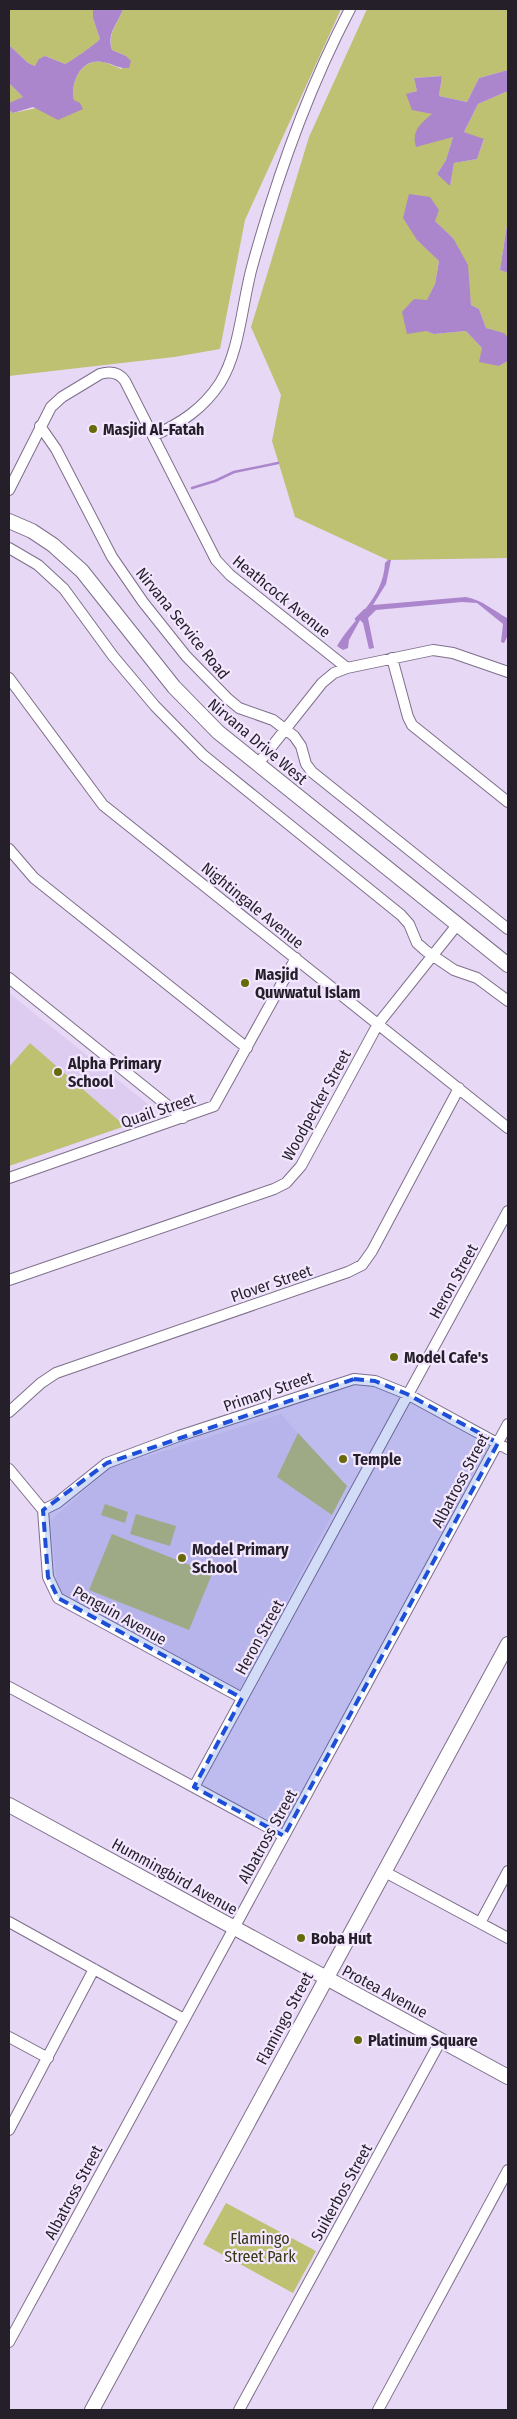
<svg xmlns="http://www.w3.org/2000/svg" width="517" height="2419" font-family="'Fira Sans Condensed',sans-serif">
<rect width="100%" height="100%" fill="#e7d8f6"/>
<path fill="#deccf0" d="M9,993L153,1108L150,1118L9,1166Z
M281,1414L298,1433L277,1477L332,1515L238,1692L58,1595L50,1521L110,1468Z"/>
<path fill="#bdc171" d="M9,9H93V18L100,39C96,44 71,62 65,64L45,56L35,66L28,63L9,45Z
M123,9H341L245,220L220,349L174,357L9,376V110L13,113L74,100C70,83 81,58 103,62C109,63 116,67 122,69L126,56L112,50C107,33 118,24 123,9Z
M367,9H508V70L479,78L467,102L439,96L442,76L414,78L417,91L407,94L432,114L453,137L446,160L437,174L450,185L454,163L477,159L484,140L464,132L478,104L508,91V219L500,270L508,273V338L503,333L486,328L479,309L471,305L469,288L453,238L435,221L417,240L439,260L435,284L427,301L426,331L434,334L466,331L499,366L508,361V558L388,560L295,517L272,441L281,395L251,327L309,137Z
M9,83L23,97L9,105Z
M30,1043L125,1126L9,1166V1067Z
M298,1433L347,1486L332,1515L277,1477Z
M105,1504L128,1512L125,1523L101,1515Z
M136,1514L176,1526L170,1546L130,1534Z
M112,1534L212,1574L189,1630L89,1590Z
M226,2203L316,2251L293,2293L203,2244Z"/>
<path fill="#ab86cc" d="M93,9H123C118,24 106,33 112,50L126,56L131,61L129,68C118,69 112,63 102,62C81,58 70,83 74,100L80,103L83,109L58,120L33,107L13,113L9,110V103L23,97L9,83V45L28,63L35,66L39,59L45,56L65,64C70,62 96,44 100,39L93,18Z
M508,70V91L478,104L464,132L484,139L477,159L454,163L450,186L437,174L446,160L453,137L416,147C411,131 421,123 432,114L412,110L406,94L417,91L414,78L442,76L439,96L467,102L479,78Z
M409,194L430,197L439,210L435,221L453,238L468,265L471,305L479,309L486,328L504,333L508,338V361L499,366L479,362L482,348L466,331L434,334L426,331L407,334L402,312L414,299L427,300L435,284L439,261L417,240L403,218Z
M508,219V273L500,270Z
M388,560H391L386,584L373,605L466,597C482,600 493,610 507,618L508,615V635L504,643L501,642L503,624L477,603L462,602L376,610L368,618L374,648L369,649L363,623L360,620L349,640L348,648L343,650L337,646C355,616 383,599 385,563Z"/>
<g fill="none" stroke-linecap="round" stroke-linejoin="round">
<path stroke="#ab86cc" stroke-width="2.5" d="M192,488L215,481L234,472L278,463
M356,619L365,610"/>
<g stroke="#7d6f8a" stroke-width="12">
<path id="street" d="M40,426L56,449L112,557L143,602L186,656L227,698L239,708L273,720L294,736L301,746L306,764L312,772L508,929
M153,436C181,423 203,409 220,383C240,351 242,303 252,267C276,180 308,89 350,9
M9,490L51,407L62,397L100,374C110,371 119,372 125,381L216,560L230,575L347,668
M9,548L38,565L64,589L113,656L155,706L203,755L401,915L409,924L417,943L426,951L454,970L477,978L508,1001
M392,658L408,717L412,725L508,802
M9,678L103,805L508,1128
M257,765L322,683L334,673L347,668L433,650L453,653L508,672
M9,849L34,878L247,1048
M9,978L183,1118
M9,1178L214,1106L296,958
M9,1280L274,1189L286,1183L301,1166L378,1024L457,925
M9,1412L41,1383L56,1373L348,1272L362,1265L372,1251L459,1088
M9,1469L43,1510L48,1577L58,1598L242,1698
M43,1510L57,1503L107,1463L179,1436L354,1379L375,1381L407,1394L508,1449
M9,1687L284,1836
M194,1787L508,1211
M385,1872L508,1938
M9,1922L184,2019
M480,1923L508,1871
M9,2037L48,2058
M9,2130L94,1969
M9,2342L508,1424
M239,2410L441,2040
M378,2410L508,2170"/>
</g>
<g stroke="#7d6f8a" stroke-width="16">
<path id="secondary" d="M9,521L32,531L53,545L82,571L174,687L218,732L508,965
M9,1805L508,2077
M92,2410L508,1644"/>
</g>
<use href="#street" stroke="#fff" stroke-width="10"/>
<use href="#secondary" stroke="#fff" stroke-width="14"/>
</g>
<path fill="#1d4ed8" fill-opacity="0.2" stroke="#1d4ed8" stroke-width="4" stroke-dasharray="10 6" stroke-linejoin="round" d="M354,1379L375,1381L407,1394L498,1443L284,1836L194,1787L242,1698L58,1598L48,1577L43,1510L107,1463Z"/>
<g fill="#686a0a" stroke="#f3e7ff" stroke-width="2">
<circle cx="93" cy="429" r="5"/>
<circle cx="245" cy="983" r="5"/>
<circle cx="58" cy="1072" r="5"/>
<circle cx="394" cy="1357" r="5"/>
<circle cx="343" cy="1459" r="5"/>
<circle cx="182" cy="1558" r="5"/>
<circle cx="301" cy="1938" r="5"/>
<circle cx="358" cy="2040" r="5"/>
</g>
<g text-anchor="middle" stroke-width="4.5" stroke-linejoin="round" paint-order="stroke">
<g font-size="16" font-weight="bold" fill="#241f29" stroke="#f3e7ff" text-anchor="start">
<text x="103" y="435">Masjid Al-Fatah</text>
<text x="255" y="980">Masjid<tspan x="255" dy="18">Quwwatul Islam</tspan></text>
<text x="68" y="1069">Alpha Primary<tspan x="68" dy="18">School</tspan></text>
<text x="404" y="1363">Model Cafe's</text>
<text x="353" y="1465">Temple</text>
<text x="192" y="1555">Model Primary<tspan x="192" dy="18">School</tspan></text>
<text x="311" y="1944">Boba Hut</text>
<text x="368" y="2046">Platinum Square</text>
</g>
<g font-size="16" fill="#241f29" stroke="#f3e7ff">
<text transform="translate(282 596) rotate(39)" y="6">Heathcock Avenue</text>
<text transform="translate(183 623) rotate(51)" y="6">Nirvana Service Road</text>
<text transform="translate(258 741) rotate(40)" y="6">Nirvana Drive West</text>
<text transform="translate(253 905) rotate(39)" y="6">Nightingale Avenue</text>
<text transform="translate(316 1105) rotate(-61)" y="6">Woodpecker Street</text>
<text transform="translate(158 1110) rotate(-19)" y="6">Quail Street</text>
<text transform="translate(453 1281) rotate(-61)" y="6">Heron Street</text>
<text transform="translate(271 1283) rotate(-19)" y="6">Plover Street</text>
<text transform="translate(268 1391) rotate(-19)" y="6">Primary Street</text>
<text transform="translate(460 1480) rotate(-62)" y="6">Albatross Street</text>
<text transform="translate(120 1615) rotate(29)" y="6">Penguin Avenue</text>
<text transform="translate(259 1637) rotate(-61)" y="6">Heron Street</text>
<text transform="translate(267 1836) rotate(-61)" y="6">Albatross Street</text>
<text transform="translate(175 1876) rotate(29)" y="6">Hummingbird Avenue</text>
<text transform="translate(385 1991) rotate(28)" y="6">Protea Avenue</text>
<text transform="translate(284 2018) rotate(-62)" y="6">Flamingo Street</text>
<text transform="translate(73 2192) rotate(-62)" y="6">Albatross Street</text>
<text transform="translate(341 2192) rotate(-61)" y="6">Suikerbos Street</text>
</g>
<g font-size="16" fill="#363814" stroke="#f3e7ff">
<text x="260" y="2244">Flamingo<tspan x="260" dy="18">Street Park</tspan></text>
</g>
</g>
<rect width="517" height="2419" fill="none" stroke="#241f29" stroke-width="20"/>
</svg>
